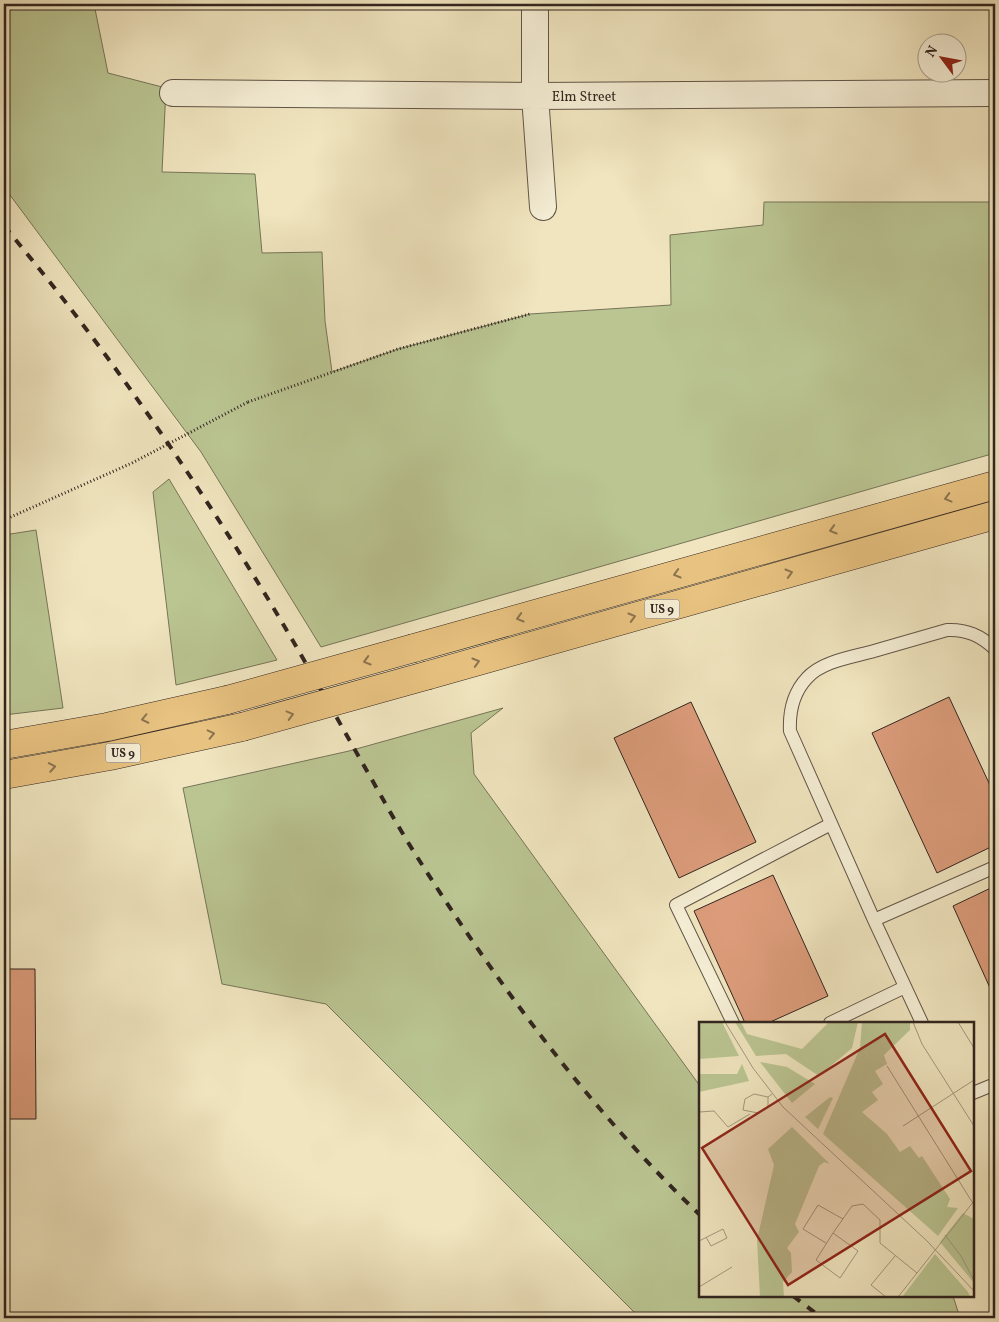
<svg xmlns="http://www.w3.org/2000/svg" width="999" height="1322" font-family="Vollkorn,serif">
<rect width="100%" height="100%" fill="#f0e5bf"/>
<filter id="stains"><feTurbulence type="fractalNoise" baseFrequency=".004" numOctaves="4"/><feColorMatrix values="0 0 0 0 .2 0 0 0 0 .09 0 0 0 0 .02 0 0 0 .5 -.17"/></filter>
<radialGradient id="worn" r=".72"><stop offset=".6" stop-color="#630" stop-opacity="0"/><stop offset="1" stop-color="#630" stop-opacity=".3"/></radialGradient>
<path fill="#bac592" stroke="#767558" d="M4,4H94L108,73L166,88L162,172L255,174L262,253L322,252L325,321L332,372L398,349L530,314L671,305L670,235L763,225L764,202H995V453L321,647L201,452L4,187Z
M169,479L277,660L176,685L153,492Z
M36,530L63,708L4,715V535Z
M503,708L471,733L474,774L700,1086V1296H953L960,1318H640L326,1004L222,984L183,788L349,751Z"/>
<path fill="#dc9c7b" stroke="#31251f" d="M949,697L995,796V845L937,873L872,733Z
M691,702L756,842L679,878L614,738Z
M773,875L828,996L768,1023H745L694,911Z
M995,886V999L953,906Z
M8,969H35L36,1119H9Z"/>
<g fill="none" stroke-linecap="round" stroke-linejoin="round">
<g stroke="#615547" stroke-width="14">
<path id="service" d="M874,920L995,867
M733,1023L676,905L831,824
M830,1023L905,987
M922,1023L874,920L790,731C789,711 793,693 807,678C822,661 853,657 874,651C898,644 923,637 947,630C967,629 981,636 995,649
M973,1093L995,1084"/>
</g>
<g stroke="#615547" stroke-width="28">
<path id="minor" d="M535,4V96L543,207
M173,93L535,96L995,93"/>
</g>
<g stroke="#31251f" stroke-width="29">
<path id="trunk" d="M414,648L995,485
M429,675L995,515
M4,745L107,727L227,700
M4,775L110,756L242,727"/>
</g>
<path stroke="#31251f" stroke-width="3" stroke-dasharray="1 2.5" stroke-linecap="butt" d="M248,402L398,349L530,314
M4,520L132,463"/>
<use href="#service" stroke="#f5eed5" stroke-width="12"/>
<use href="#minor" stroke="#f5eed5" stroke-width="26"/>
<use href="#trunk" stroke="#e8c280" stroke-width="28"/>
<path stroke="#31251f" stroke-width="4" stroke-dasharray="9 9" stroke-linecap="butt" d="M4,226C96,335 177,452 252,573C294,640 332,710 371,778C385,803 399,828 414,852C496,982 589,1109 700,1215
M793,1296L822,1318"/>
<g stroke="#31251f" stroke-width="29" stroke-linecap="butt">
<path id="trunk-bridge" d="M227,700L414,648
M242,727L429,675"/>
</g>
<path stroke="#31251f" stroke-width="3" stroke-dasharray="1 2.5" stroke-linecap="butt" d="M132,463L248,402"/>
<use href="#trunk-bridge" stroke="#e8c280" stroke-width="28"/>
</g>
<defs><path id="oneway-chevron" d="M-2-3.5L2.5 0L-2 3.5" fill="none" stroke-width="1.6" stroke-linecap="round" stroke-linejoin="round" transform="scale(1.25)"/></defs>
<g stroke="#8c7450">
<use href="#oneway-chevron" transform="translate(948 498) rotate(165)"/>
<use href="#oneway-chevron" transform="translate(833 530) rotate(164)"/>
<use href="#oneway-chevron" transform="translate(789 573) rotate(-16)"/>
<use href="#oneway-chevron" transform="translate(677 574) rotate(164)"/>
<use href="#oneway-chevron" transform="translate(632 617) rotate(-16)"/>
<use href="#oneway-chevron" transform="translate(520 618) rotate(164)"/>
<use href="#oneway-chevron" transform="translate(367 661) rotate(164)"/>
<use href="#oneway-chevron" transform="translate(476 662) rotate(-16)"/>
<use href="#oneway-chevron" transform="translate(290 715) rotate(-15)"/>
<use href="#oneway-chevron" transform="translate(145 719) rotate(168)"/>
<use href="#oneway-chevron" transform="translate(211 734) rotate(-13)"/>
<use href="#oneway-chevron" transform="translate(52 767) rotate(-10)"/>
</g>
<g text-anchor="middle" stroke-width="4" stroke-linejoin="round" paint-order="stroke">
<g fill="#f5eed5" stroke="#6c6156" stroke-width="1">
<rect x="644.5" y="599.5" width="35" height="19" rx="4"/>
<rect x="105.5" y="743.5" width="35" height="19" rx="4"/>
</g>
<g font-size="12" font-weight="bold" fill="#31251f">
<text x="662" y="613">US 9</text>
<text x="123" y="757">US 9</text>
</g>
<g font-size="14" fill="#31251f" stroke="#f5eed5">
<text x="584" y="101">Elm Street</text>
</g>
</g>
<g transform="translate(699 1022)">
<rect width="275" height="275" fill="#f0e5bf"/>
<path d="M0,0H23L40,34L0,37ZM36,0H42L48,12L103,27L130,0H159L153,26L120,54L87,32L57,34ZM163,0H211V8L185,33L188,42L176,49L184,62L173,70L179,78L163,90L188,112L201,130L211,124L220,136L223,134L251,177L248,185L259,186L239,214L124,112L161,26ZM61,40L88,45L116,62L93,81ZM43,42L50,59L0,70V52H38ZM131,75L134,76L119,107L106,95ZM93,105L131,142L125,140L120,144L96,202L100,210L88,226L92,231L93,250L84,260L85,275H61L58,218L75,143L69,127ZM264,191L275,197V261L241,220ZM236,232L269,270L271,275H203Z" fill="#bac592"/>
<path fill="none" stroke="#a4987f" stroke-width="1" d="M26,0L54,46L84,85L228,219L275,269M214,0L223,22L275,104M259,0L275,26M188,44L275,183M69,75V85L59,91L44,88L46,77L55,72L69,75L73,72M0,90L15,89L29,105L51,92M204,104L275,58M134,211L159,229L141,256L117,238L134,211L153,184L164,182L181,198V221L218,251M246,213L262,234L275,258M0,219L24,207L28,216L12,224L7,215M127,221L104,207L119,183L144,197M0,265L33,245M187,275L172,263L196,234M199,275L275,179"/>
<path fill="#8f2418" fill-opacity="0.15" stroke="#8f2418" stroke-width="2.5" d="M186,12L272,149L89,263L3,126Z"/>
<rect width="275" height="275" fill="none" stroke="#31251f" stroke-width="2.5"/>
</g>
<rect width="999" height="1322" fill="none" stroke="#f0e5bf" stroke-width="20"/>
<rect x="5" y="5" width="989" height="1312" fill="none" stroke="#31251f" stroke-width="2.5"/>
<rect x="10" y="10" width="979" height="1302" fill="none" stroke="#31251f"/>
<g transform="translate(942 58) rotate(302)"><circle r="24" fill="#f5eed5" stroke="#a79e8c"/>
<path d="M0-4L9 19L0 12L-9 19Z" fill="#8f2418"/>
<text y="-8" font-size="14" font-weight="bold" text-anchor="middle" fill="#31251f">N</text>
</g>
<rect width="100%" height="100%" filter="url(#stains)"/>
<rect width="100%" height="100%" fill="url(#worn)"/>
</svg>
